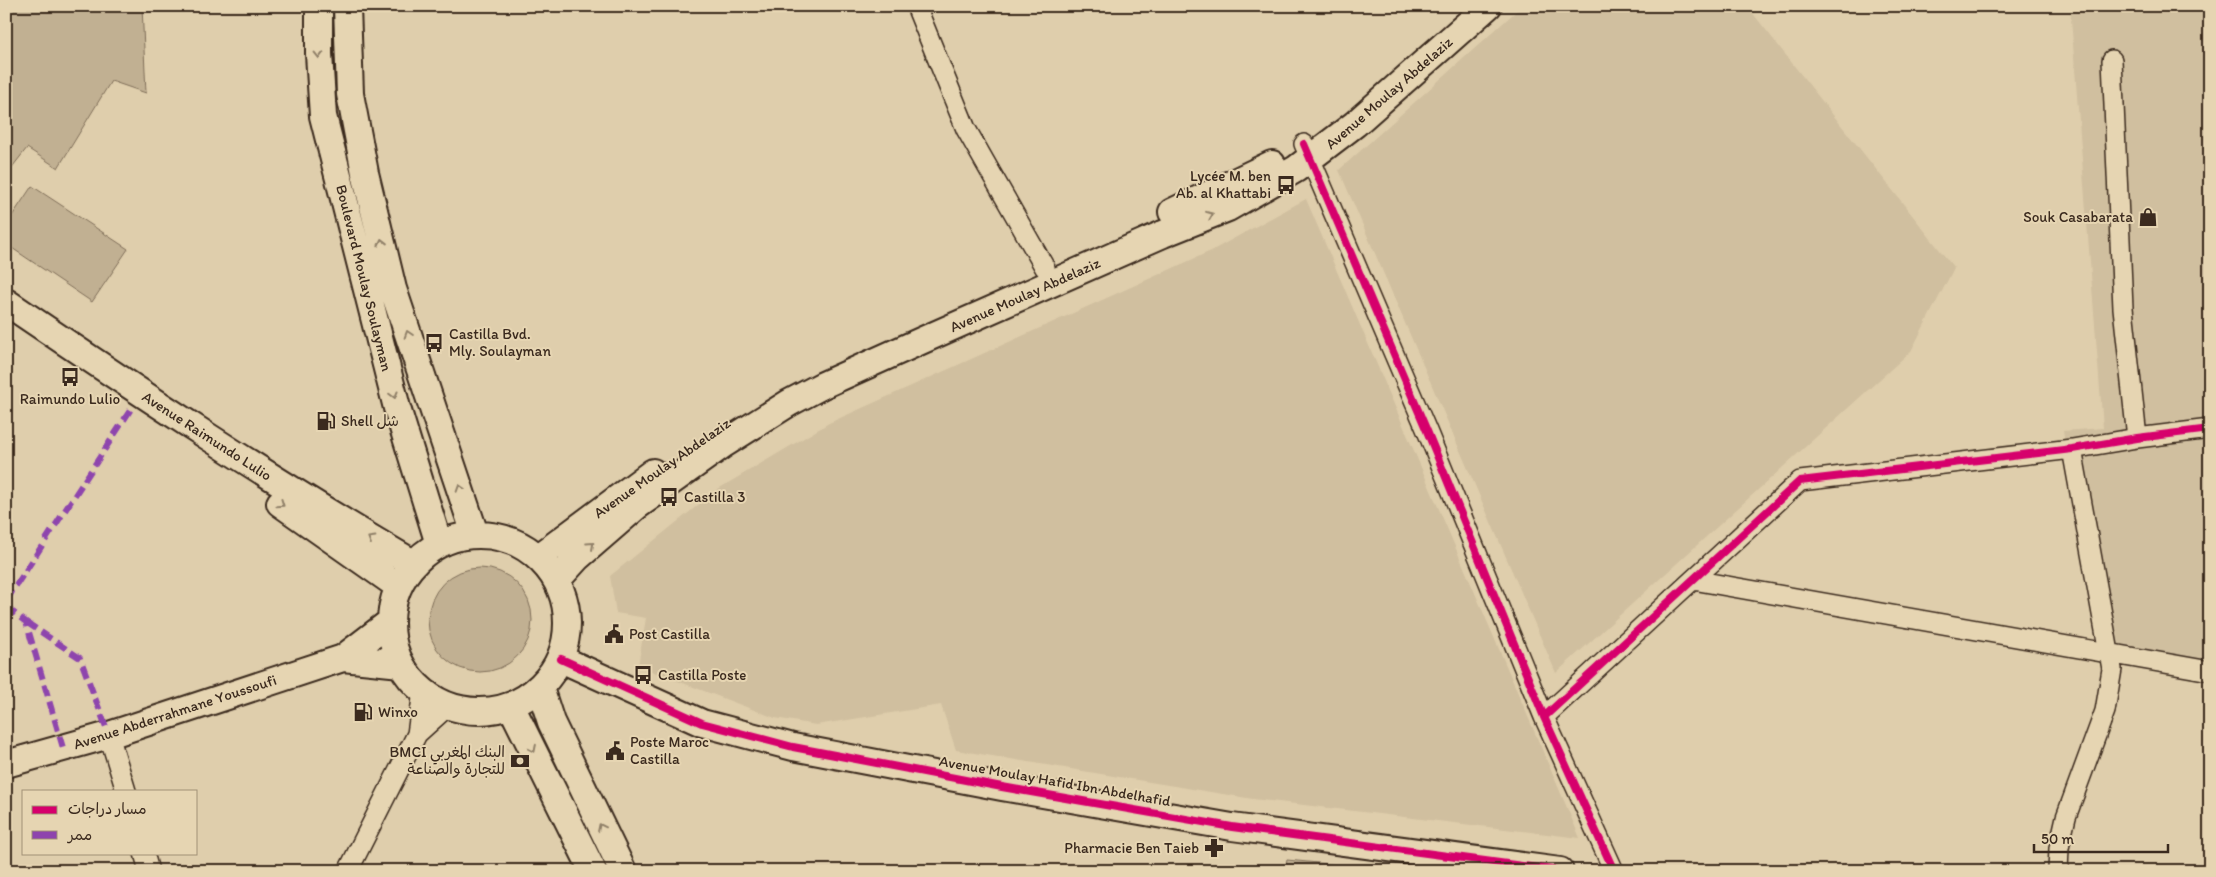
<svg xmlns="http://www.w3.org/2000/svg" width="2216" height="877" font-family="Itim,'Playpen Sans Arabic',sans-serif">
<rect width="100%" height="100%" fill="#dfceac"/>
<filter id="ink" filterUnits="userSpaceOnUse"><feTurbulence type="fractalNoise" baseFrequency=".02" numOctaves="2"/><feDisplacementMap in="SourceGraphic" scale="10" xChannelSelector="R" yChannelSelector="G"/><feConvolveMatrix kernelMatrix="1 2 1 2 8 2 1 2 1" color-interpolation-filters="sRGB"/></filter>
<g filter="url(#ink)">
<path fill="#d0bf9f" d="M1522,6H1747L1954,268L1911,351L1556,673L1339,170Z
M2070,6H2210V663L2099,640L2063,431L2103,428Z
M1306,199L1580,838L1253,799L956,750L941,705L816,725L775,718L638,666L646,618L616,613L610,576L718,489L829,423L1211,251Z"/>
<path fill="#c1b092" stroke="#7e6d58" d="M6,6H142L146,93L111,81L58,168L27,148L6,175Z
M32,186L128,249L92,302L6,244V225Z
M428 620a52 52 0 1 1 104 0a52 52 0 1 1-104 0Z
M1287,860L1401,871H1285Z"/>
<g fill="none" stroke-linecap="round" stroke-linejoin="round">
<g stroke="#3b2a1e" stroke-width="22">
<path id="street" d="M916,6L966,129L1045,268
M2112,60L2123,308L2137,438
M1304,144L1427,431L1544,717L1614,871
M1693,580L2210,671
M1544,717L1800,481L2072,449L2137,438L2210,429
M417,734L448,706
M109,735L126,791
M144,853L149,871
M348,871L417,734L423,691
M2058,871L2059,848L2066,817L2105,711L2112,669L2072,449"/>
</g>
<g stroke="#3b2a1e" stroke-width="30">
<path id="secondary" d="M319,6V54L323,116L397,408L439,544
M347,6L350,94L365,173L393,289L475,534
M1172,212L1272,164
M6,302C140,393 274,482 413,563
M280,503L398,586
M391 623a88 88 0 1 1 176 0a88 88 0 1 1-176 0Z
M539,557L653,472
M557,580L577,558L637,506L724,444L789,403L823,385L923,340L1163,234L1228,208L1296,169L1355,124L1488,6
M343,658L390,622
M561,659L702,723L793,747L1002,787L1232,827L1560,871
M540,688L551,722L623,871
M511,706L593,871
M6,764L109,735L343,658L401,664"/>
</g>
<use href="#street" stroke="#e6d5b2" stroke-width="19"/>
<use href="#secondary" stroke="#e6d5b2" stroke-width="26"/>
<path stroke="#8e44ad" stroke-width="6" stroke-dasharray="12 6" stroke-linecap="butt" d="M6,601L133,406
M6,607L26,622L63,748
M26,622L80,658L109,735"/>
<g stroke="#e6d5b2" stroke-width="11">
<path id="cycleway" d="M1304,144L1427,431L1544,717L1614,871
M561,659L702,723L793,747L1002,787L1232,827L1560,871
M1544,717L1800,481L2072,449L2137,438L2210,429"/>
</g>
<use href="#cycleway" stroke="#d6006c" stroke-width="8"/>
</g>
<defs><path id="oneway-chevron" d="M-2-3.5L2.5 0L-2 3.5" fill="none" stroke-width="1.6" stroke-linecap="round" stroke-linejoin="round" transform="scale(1.25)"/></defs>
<g stroke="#908068">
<use href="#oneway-chevron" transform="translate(319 55) rotate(89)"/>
<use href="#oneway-chevron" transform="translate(1210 215) rotate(-22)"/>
<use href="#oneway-chevron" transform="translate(382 242) rotate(-104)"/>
<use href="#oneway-chevron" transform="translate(408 334) rotate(-108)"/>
<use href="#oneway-chevron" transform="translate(394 395) rotate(75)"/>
<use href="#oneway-chevron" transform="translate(460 488) rotate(-108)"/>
<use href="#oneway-chevron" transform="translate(281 504) rotate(35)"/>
<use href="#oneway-chevron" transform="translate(371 539) rotate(-149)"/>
<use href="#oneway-chevron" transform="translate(591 545) rotate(-42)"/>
<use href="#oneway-chevron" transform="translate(533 749) rotate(64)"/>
<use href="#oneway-chevron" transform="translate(601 827) rotate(-116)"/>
</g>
</g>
<defs>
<g id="bus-bare" transform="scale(1.5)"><path d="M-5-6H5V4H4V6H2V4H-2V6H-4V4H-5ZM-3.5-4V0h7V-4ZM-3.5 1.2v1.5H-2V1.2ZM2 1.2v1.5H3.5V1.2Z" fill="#3b2a1e" stroke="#e6d5b2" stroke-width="2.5" paint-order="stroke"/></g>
<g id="shop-bare" transform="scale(1.5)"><path d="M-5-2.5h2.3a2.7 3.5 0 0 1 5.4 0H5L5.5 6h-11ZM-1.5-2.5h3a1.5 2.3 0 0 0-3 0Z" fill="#3b2a1e" stroke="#e6d5b2" stroke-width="2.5" paint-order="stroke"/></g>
<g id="fuel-bare" transform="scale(1.5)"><path d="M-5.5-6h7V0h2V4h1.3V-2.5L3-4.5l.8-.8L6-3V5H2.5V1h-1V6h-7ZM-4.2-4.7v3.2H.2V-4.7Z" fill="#3b2a1e" stroke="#e6d5b2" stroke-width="2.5" paint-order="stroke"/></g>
<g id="civic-bare" transform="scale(1.5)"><path d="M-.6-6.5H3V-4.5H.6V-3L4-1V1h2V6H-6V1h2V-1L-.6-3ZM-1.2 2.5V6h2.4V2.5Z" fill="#3b2a1e" stroke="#e6d5b2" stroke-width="2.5" paint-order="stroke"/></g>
<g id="bank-bare" transform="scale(1.5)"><path d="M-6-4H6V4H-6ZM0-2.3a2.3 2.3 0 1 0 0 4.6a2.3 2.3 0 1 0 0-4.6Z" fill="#3b2a1e" stroke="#e6d5b2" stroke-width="2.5" paint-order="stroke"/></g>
<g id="pharmacy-bare" transform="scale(1.5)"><path d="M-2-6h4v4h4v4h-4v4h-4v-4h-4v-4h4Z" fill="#3b2a1e" stroke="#e6d5b2" stroke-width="2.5" paint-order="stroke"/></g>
</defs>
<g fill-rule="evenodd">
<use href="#bus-bare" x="1286" y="185"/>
<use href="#shop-bare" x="2148" y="217"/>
<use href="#bus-bare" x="434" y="343"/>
<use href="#bus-bare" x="70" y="377"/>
<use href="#fuel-bare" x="326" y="421"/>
<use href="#bus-bare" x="669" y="497"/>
<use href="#civic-bare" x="614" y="634"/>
<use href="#bus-bare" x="643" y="675"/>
<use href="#fuel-bare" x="363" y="712"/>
<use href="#civic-bare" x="615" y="751"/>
<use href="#bank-bare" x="520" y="761"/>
<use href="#pharmacy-bare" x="1214" y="848"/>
</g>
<g text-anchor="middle" stroke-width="4" stroke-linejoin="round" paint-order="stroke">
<g font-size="15" fill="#3b2a1e" stroke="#e6d5b2">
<text transform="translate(1389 93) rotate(-41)" y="5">Avenue Moulay Abdelaziz</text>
<text transform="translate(364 278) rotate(76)" y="5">Boulevard Moulay Soulayman</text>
<text transform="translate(1025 295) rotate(-24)" y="5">Avenue Moulay Abdelaziz</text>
<text transform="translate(207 436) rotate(33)" y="5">Avenue Raimundo Lulio</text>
<text transform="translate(662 468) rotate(-35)" y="5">Avenue Moulay Abdelaziz</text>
<text transform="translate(175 712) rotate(-18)" y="5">Avenue Abderrahmane Youssoufi</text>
<text transform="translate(1055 781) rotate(10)" y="5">Avenue Moulay Hafid Ibn Abdelhafid</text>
</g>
<g font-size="15" fill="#3b2a1e" stroke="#e6d5b2" text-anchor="start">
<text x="1271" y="181" text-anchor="end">Lycée M. ben<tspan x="1271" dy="17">Ab. al Khattabi</tspan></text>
<text x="2133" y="222" text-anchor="end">Souk Casabarata</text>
<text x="449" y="339">Castilla Bvd.<tspan x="449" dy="17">Mly. Soulayman</tspan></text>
<text x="70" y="404" text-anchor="middle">Raimundo Lulio</text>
<text x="341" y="426">Shell شل</text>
<text x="684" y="502">Castilla 3</text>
<text x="629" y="639">Post Castilla</text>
<text x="658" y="680">Castilla Poste</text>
<text x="378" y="717">Winxo</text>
<text x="630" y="747">Poste Maroc<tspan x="630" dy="17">Castilla</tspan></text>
<text x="505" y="757" text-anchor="end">BMCI البنك المغربي<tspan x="505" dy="17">للتجارة والصناعة</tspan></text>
<text x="1199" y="853" text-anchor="end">Pharmacie Ben Taieb</text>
</g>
</g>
<rect width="2216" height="877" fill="none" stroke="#e6d5b2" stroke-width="25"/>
<rect x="12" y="12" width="2191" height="852" fill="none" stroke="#3b2a1e" stroke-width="2" filter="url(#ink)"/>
<rect x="22" y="790" width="175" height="65" fill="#e6d5b2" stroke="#a29177"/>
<rect x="32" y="806" width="25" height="8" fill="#d6006c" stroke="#a29177"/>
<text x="68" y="814" font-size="15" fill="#3b2a1e">مسار دراجات</text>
<rect x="32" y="831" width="25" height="8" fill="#8e44ad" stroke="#a29177"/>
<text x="68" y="840" font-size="15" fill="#3b2a1e">ممر</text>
<path d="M2034 844v8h134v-8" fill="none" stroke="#3b2a1e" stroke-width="2.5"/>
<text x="2041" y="844" font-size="15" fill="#3b2a1e" stroke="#e6d5b2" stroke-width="4" paint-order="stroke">50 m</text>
</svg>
